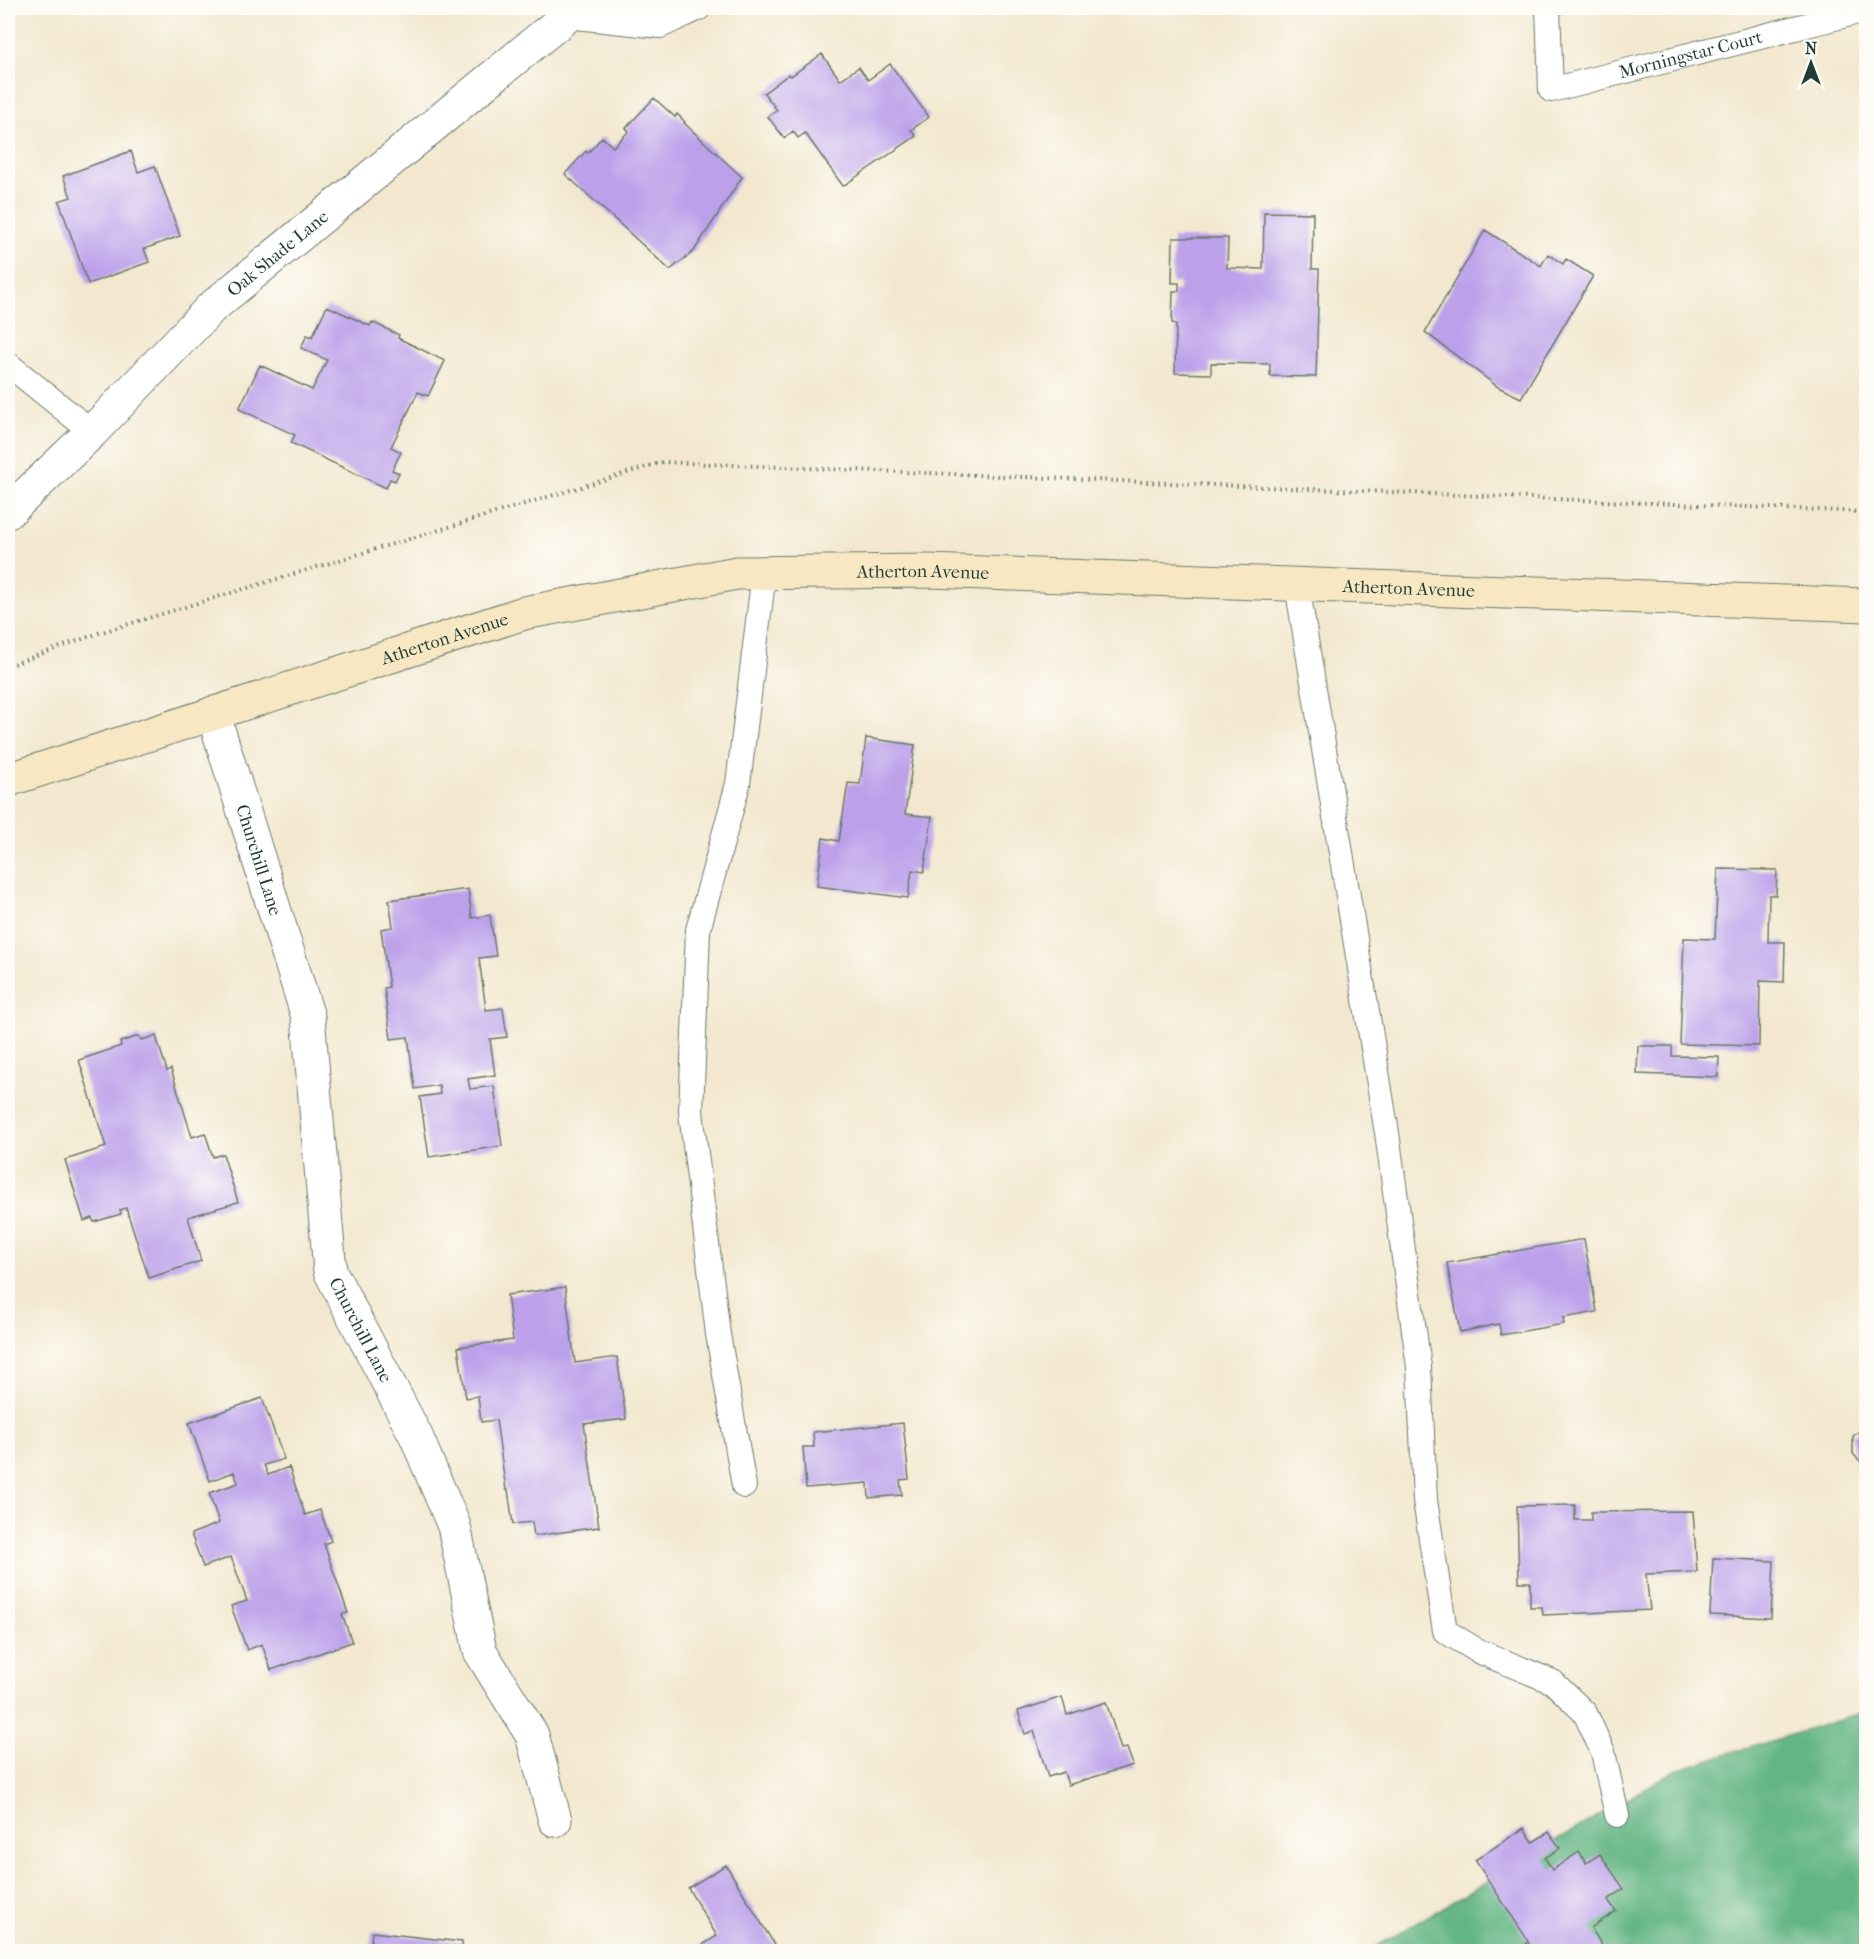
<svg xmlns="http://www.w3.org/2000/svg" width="1874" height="1959" font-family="'IM FELL French Canon',serif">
<rect width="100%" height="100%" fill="#fdfcf7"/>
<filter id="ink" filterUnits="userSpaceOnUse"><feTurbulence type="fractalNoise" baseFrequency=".0167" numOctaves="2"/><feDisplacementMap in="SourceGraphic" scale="12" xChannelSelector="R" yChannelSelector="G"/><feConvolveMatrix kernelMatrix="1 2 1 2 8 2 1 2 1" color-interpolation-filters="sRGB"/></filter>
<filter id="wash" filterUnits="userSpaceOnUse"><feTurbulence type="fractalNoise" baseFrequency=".008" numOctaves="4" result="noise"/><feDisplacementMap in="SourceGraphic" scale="24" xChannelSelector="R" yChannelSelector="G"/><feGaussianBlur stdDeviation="1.35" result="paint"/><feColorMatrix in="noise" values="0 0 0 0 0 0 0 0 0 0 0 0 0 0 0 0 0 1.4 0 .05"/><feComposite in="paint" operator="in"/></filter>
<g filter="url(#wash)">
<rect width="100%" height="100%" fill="#f3e8cf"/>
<path fill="#64b683" stroke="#427a5c" stroke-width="1.5" d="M1866,1712V1951L1367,1952L1676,1770Z"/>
<g id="blocks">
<path fill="#bca0ea" d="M822,54L840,80L859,67L868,80L890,64L929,117L911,130L916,136L843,186L805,133L798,138L793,131L784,138L768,117L777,110L764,93L789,74L791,76Z
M654,98L675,117L677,114L685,122L684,123L742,177L694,251L670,270L565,174L586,151L588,153L602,137L613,147L629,131L626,128Z
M131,151L138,172L155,166L180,236L144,249L149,262L88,284L59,201L71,197L63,176Z
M1264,212L1313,213L1312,269H1319L1316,377L1270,376V364L1211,363V374L1175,373L1176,324L1172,323L1173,291H1179V283H1172L1173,238H1228L1227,268L1263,269Z
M1485,230L1541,266L1548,254L1563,264L1566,259L1593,276L1521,398L1498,387L1425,332Z
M327,306L370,326L372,322L399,335L398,338L445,361L428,396L418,392L391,447L401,452L392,470L399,473L395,481L390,479L386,488L291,443L295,435L239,409L260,365L312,390L327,360L301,348L307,335L312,337Z
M866,738L915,745L905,814L932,817L924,872L912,870L908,898L817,886L823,838L839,841L848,783L860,784Z
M1718,869L1777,870L1776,895H1769L1768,942H1785L1784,982L1760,981L1759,1046L1680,1044L1684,938L1715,939Z
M468,889L472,918L490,915L496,956L479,958L486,1010L503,1008L507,1037L490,1039L495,1075L468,1079L470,1089L494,1086L502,1146L429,1157L420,1097L440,1094L439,1085L415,1089L408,1037L391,1039L384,988L389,987L381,929L393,927L389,900Z
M139,1036L141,1040L156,1036L167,1071L171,1069L192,1137L205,1133L213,1157L223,1154L238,1202L188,1217L201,1261L149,1278L126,1208L120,1210L121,1214L94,1222L92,1218L84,1221L65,1160L106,1147L79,1060L121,1046L120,1042Z
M1638,1046H1672V1056L1719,1057L1718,1077L1637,1074Z
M1584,1239L1597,1312L1563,1318L1564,1324L1501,1335L1499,1324L1460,1332L1447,1263Z
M565,1287L575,1363L617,1357L626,1419L584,1424L599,1527L534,1536L532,1522L513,1524L508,1490H506L496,1420L481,1422L478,1396L466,1398L458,1347L513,1340L507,1295Z
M262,1398L284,1459L264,1465L268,1475L289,1467L305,1515L320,1510L331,1541L324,1544L348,1613L342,1614L352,1642L271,1670L262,1644L247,1650L231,1606L247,1601L231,1557L203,1567L191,1534L219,1523L209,1493L238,1483L234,1472L210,1481L189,1423Z
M903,1423L909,1479L900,1480L902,1495L869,1498L868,1483L806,1488L803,1447H814L813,1432Z
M1865,1427H1866V1507H1864L1862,1463L1853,1454V1436Z
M1575,1505V1520H1591V1512L1693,1511L1697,1572L1646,1574L1650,1610L1543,1615L1542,1607H1530V1582H1519L1517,1506Z
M1713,1558L1774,1561L1771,1618L1710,1615Z
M1062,1697L1067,1715L1106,1702L1121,1749L1127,1748L1133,1765L1068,1785L1064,1772L1048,1777L1034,1731L1025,1734L1018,1711Z
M1524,1828L1533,1842L1549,1832L1560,1848L1545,1858L1552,1870L1579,1852L1586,1863L1600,1854L1624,1889L1608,1900L1616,1911L1591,1928L1606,1952H1514L1529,1942L1475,1860Z
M726,1865L779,1952H691L717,1936L688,1888Z
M372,1932L462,1942L463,1952H370Z"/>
</g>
</g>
<g filter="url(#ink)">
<use href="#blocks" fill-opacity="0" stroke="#69796a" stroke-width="1.5"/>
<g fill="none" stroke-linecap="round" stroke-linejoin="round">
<g stroke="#69796a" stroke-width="26">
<g id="service">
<path d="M565,8L567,16L660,26L699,8"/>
<path id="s1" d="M1548,8L1551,90L1866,10"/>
<path d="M8,364L92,432"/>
<path d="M1297,585L1387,1133L1419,1367L1425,1500L1445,1631L1478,1651L1553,1682L1585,1713L1603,1752L1617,1815"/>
<path d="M744,1486L718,1334L691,1112L698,930L738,784L764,573"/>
</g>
</g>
<g stroke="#69796a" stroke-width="35">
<g id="minor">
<path id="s2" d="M8,512L92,432L211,308L567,16"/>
<path id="s3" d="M213,713L308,1017L330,1271L416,1436L454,1526L480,1651L532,1735L555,1820"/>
</g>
</g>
<g stroke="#69796a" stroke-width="35">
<g id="secondary">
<path id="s4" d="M8,780L524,613L737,573L929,571L1866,605"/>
</g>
</g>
<path stroke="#69796a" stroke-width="4" stroke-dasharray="1.5 4.5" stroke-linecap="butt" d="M8,666L99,633L663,462L1866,512"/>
<use href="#service" stroke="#fff" stroke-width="24"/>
<use href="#minor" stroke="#fff" stroke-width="33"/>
<use href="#secondary" stroke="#f7e8c3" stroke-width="33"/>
</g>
</g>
<g text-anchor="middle" stroke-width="4.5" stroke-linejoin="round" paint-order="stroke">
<g font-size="18" fill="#1f3d34" stroke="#fdfcf7">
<text dy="6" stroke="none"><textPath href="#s1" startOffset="226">Morningstar Court</textPath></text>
<text dy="6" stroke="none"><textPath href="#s2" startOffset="374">Oak Shade Lane</textPath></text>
<text dy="6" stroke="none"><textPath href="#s4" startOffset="945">Atherton Avenue</textPath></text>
<text dy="6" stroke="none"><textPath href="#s4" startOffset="1431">Atherton Avenue</textPath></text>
<text dy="6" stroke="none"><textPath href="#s4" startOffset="459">Atherton Avenue</textPath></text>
<text dy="6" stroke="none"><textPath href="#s3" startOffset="154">Churchill Lane</textPath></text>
<text dy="6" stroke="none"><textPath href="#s3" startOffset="640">Churchill Lane</textPath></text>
</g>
</g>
<rect width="1874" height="1959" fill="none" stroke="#fdfcf7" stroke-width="30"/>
<g transform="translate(1811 63)" stroke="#fdfcf7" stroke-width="4.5" paint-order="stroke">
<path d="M0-4.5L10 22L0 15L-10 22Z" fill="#1f3d34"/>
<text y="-9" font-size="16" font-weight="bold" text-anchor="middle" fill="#1f3d34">N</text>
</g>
</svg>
